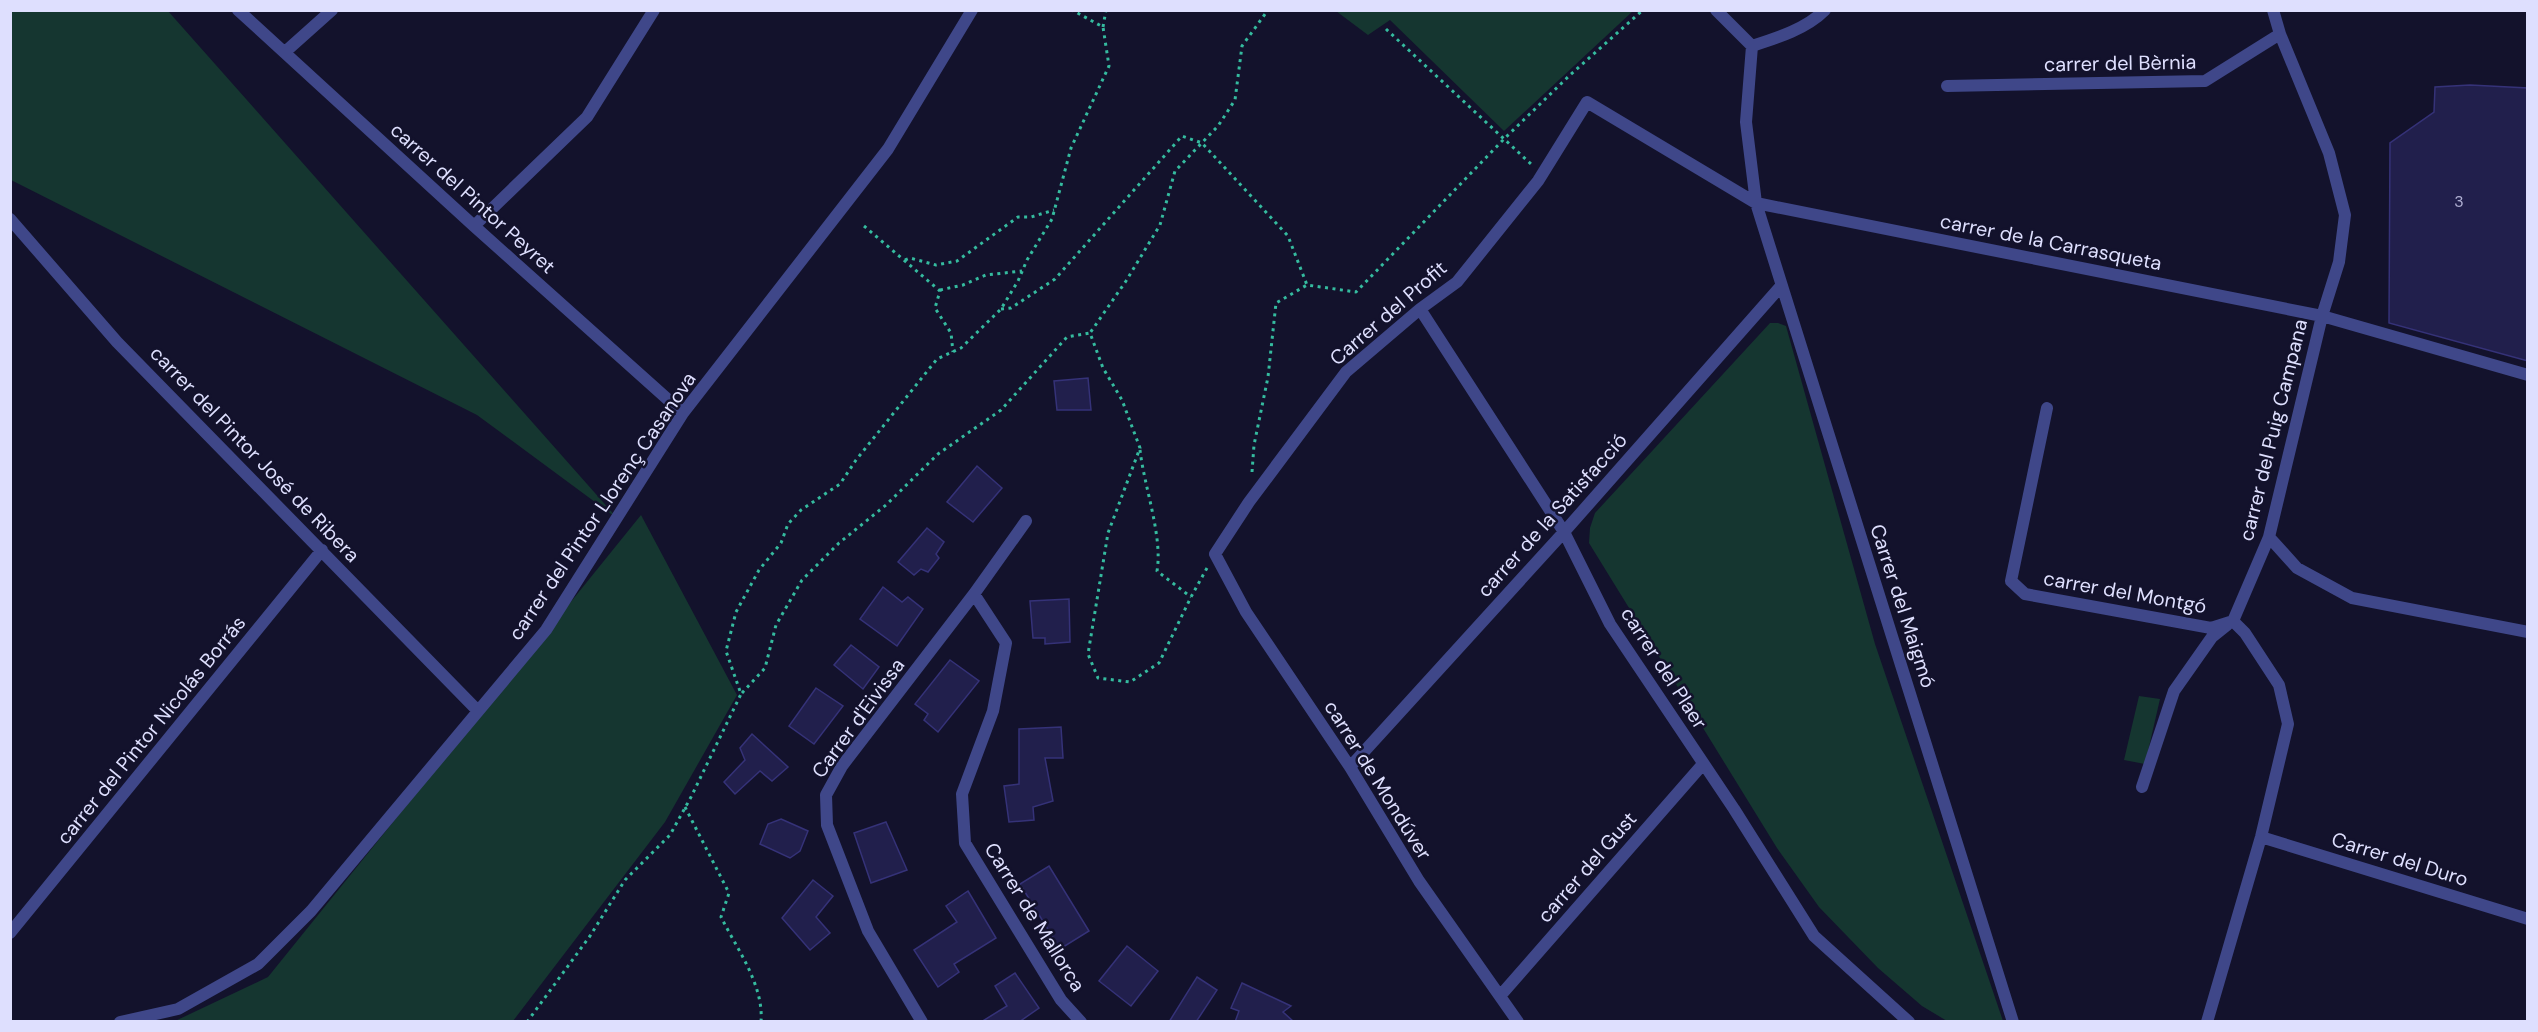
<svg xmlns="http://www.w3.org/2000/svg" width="2538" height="1032" font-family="'DM Sans',sans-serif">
<rect width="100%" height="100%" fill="#13122c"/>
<path fill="#153630" d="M10,11H168L618,519L477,415L11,180Z
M1336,11L1633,10V11L1504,131L1390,20L1368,35Z
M1770,323H1778L1786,326L1875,644L2003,1021H1947L1922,1006L1878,968L1819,907L1777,848L1589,543L1590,528L1595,513Z
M641,515L737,695L665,822L513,1021L173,1022L268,977Z
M2139,696L2160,699L2145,764L2124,760Z"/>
<path fill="#211f4c" stroke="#353278" stroke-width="1.5" d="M2470,85L2528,88V361L2389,323L2390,143L2434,112L2435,87Z
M1088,378L1091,410H1057L1054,381Z
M977,466L1002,488L973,522L947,502Z
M927,528L944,542L936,554L939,558L928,572L921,569L914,575L898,562Z
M883,587L902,602L908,597L923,609L897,646L860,619Z
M1069,599L1070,642L1045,644V638H1033L1030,601Z
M851,645L879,667L863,689L834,665Z
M950,660L979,681L938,732L924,720L928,714L915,704Z
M816,688L843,706L814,744L789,726Z
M1061,727L1063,758H1045L1053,801L1033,807L1034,820L1009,822L1004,786L1019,784V729Z
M752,734L788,767L772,781L760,771L735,794L724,782L745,760L740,748Z
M781,819L808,831L800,851L790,858L760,844L768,824Z
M886,822L907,870L871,883L854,833Z
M1049,866L1089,931L1060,949L1020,884Z
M813,880L833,896L816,917L830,933L810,950L782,918Z
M968,891L996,938L954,964L959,972L938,987L914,950L957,922L946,906Z
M1127,946L1158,971L1131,1006L1099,981Z
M1015,973L1039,1008L1019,1022H981L1007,1006L995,986Z
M1197,977L1217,990L1196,1022H1169Z
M1242,983L1291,1006L1283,1012L1294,1022H1235L1239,1011L1231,1008Z"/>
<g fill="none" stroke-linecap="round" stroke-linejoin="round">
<path stroke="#35bb9f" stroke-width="3" stroke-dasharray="3 4.5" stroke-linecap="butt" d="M1103,27L1106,10
M1386,29L1532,165
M864,226L940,291L935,308L951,333L953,352
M905,260L910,258L936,265L957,261L1018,217H1031L1054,210
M940,290L963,285L986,275L1022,271
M1001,309L1011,308L1055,279L1182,136L1202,143L1288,236L1307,285
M1140,450C1144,486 1163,537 1157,571L1191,597
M1252,472L1254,445L1268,377L1276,303L1307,285L1356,292L1504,139L1570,75L1643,10
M1207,568L1191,597L1159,663L1130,682L1098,678L1088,654L1108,533L1140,448L1122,400L1103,368L1090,333L1126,281L1160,225L1175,171L1218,126L1235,100L1242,46L1268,10
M742,693L765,668L776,625L802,580L839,543L886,505L938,454L1001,410L1067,337L1090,333
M685,807L729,893L721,917C737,949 764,985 761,1022
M527,1022L590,936L625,880L670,835L691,797L741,694L726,651L736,612L759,570L781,543L788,524L801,510L840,484L856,460L937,359L961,348L1001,309L1018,281L1027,260L1052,219L1071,148L1109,66L1103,27L1072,10"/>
<path stroke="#3f4789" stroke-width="12" d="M238,10L474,226L683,413
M1716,10L1752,46
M1825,10C1806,29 1777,38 1752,46L1746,122L1756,203L2013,1022
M285,52L332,10
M1947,86L2205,81L2280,34
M10,219L117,342L478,711
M474,226L587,117L654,10
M1420,309L1564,532L1610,624L1734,809L1814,936L1909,1022
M2047,408L2011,581L2025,594L2211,628L2233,621
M2269,537L2297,568L2352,598L2528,632
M974,594L1006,643L993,711L962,794L965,843L1061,1000L1081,1022
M1350,767L1564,532L1781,286
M2142,787L2174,691L2212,637L2227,625
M2261,837L2528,919
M10,933L322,550
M1500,996L1703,764
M120,1022L178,1009L258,964L311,911L546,630L683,413L888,149L972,10
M922,1022L868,931L827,825L826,795L842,766L974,594L1026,521
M1518,1022L1419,881L1350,767L1246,612L1215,554L1249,502L1346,372L1420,309L1457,282L1538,181L1587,102L1756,203L2322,316L2528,375
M2207,1022L2261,837L2288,724L2279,685L2245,633L2233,621L2269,537L2322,316L2339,262L2345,215L2329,153L2280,34L2273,10"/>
</g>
<g text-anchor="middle" stroke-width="5" stroke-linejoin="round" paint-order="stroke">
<g font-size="16" fill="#afafd2">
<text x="2459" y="207">3</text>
</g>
<g font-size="20" fill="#dedffe" stroke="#13122c">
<text transform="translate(2120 63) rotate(-1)" y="7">carrer del Bèrnia</text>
<text transform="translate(473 198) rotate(42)" y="7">carrer del Pintor Peyret</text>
<text transform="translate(2051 242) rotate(11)" y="7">carrer de la Carrasqueta</text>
<text transform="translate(1388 313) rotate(-41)" y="7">Carrer del Profit</text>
<text transform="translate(2273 430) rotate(-76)" y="7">carrer del Puig Campana</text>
<text transform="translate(255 454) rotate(46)" y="7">carrer del Pintor José de Ribera</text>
<text transform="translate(602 506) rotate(-56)" y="7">carrer del Pintor Llorenç Casanova</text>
<text transform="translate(1552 515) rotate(-48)" y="7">carrer de la Satisfacció</text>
<text transform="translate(2125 592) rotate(10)" y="7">carrer del Montgó</text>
<text transform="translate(1903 606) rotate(72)" y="7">Carrer del Maigmó</text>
<text transform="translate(1664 668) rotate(57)" y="7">carrer del Plaer</text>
<text transform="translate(858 718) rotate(-54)" y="7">Carrer d'Eivissa</text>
<text transform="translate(151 730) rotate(-51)" y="7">carrer del Pintor Nicolás Borrás</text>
<text transform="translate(1378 780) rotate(58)" y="7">carrer de Mondúver</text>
<text transform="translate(2400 859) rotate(17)" y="7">Carrer del Duro</text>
<text transform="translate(1587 867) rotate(-49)" y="7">carrer del Gust</text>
<text transform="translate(1035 917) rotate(58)" y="7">Carrer de Mallorca</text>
</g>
</g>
<rect width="2538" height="1032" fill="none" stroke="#dedffe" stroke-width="24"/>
</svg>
